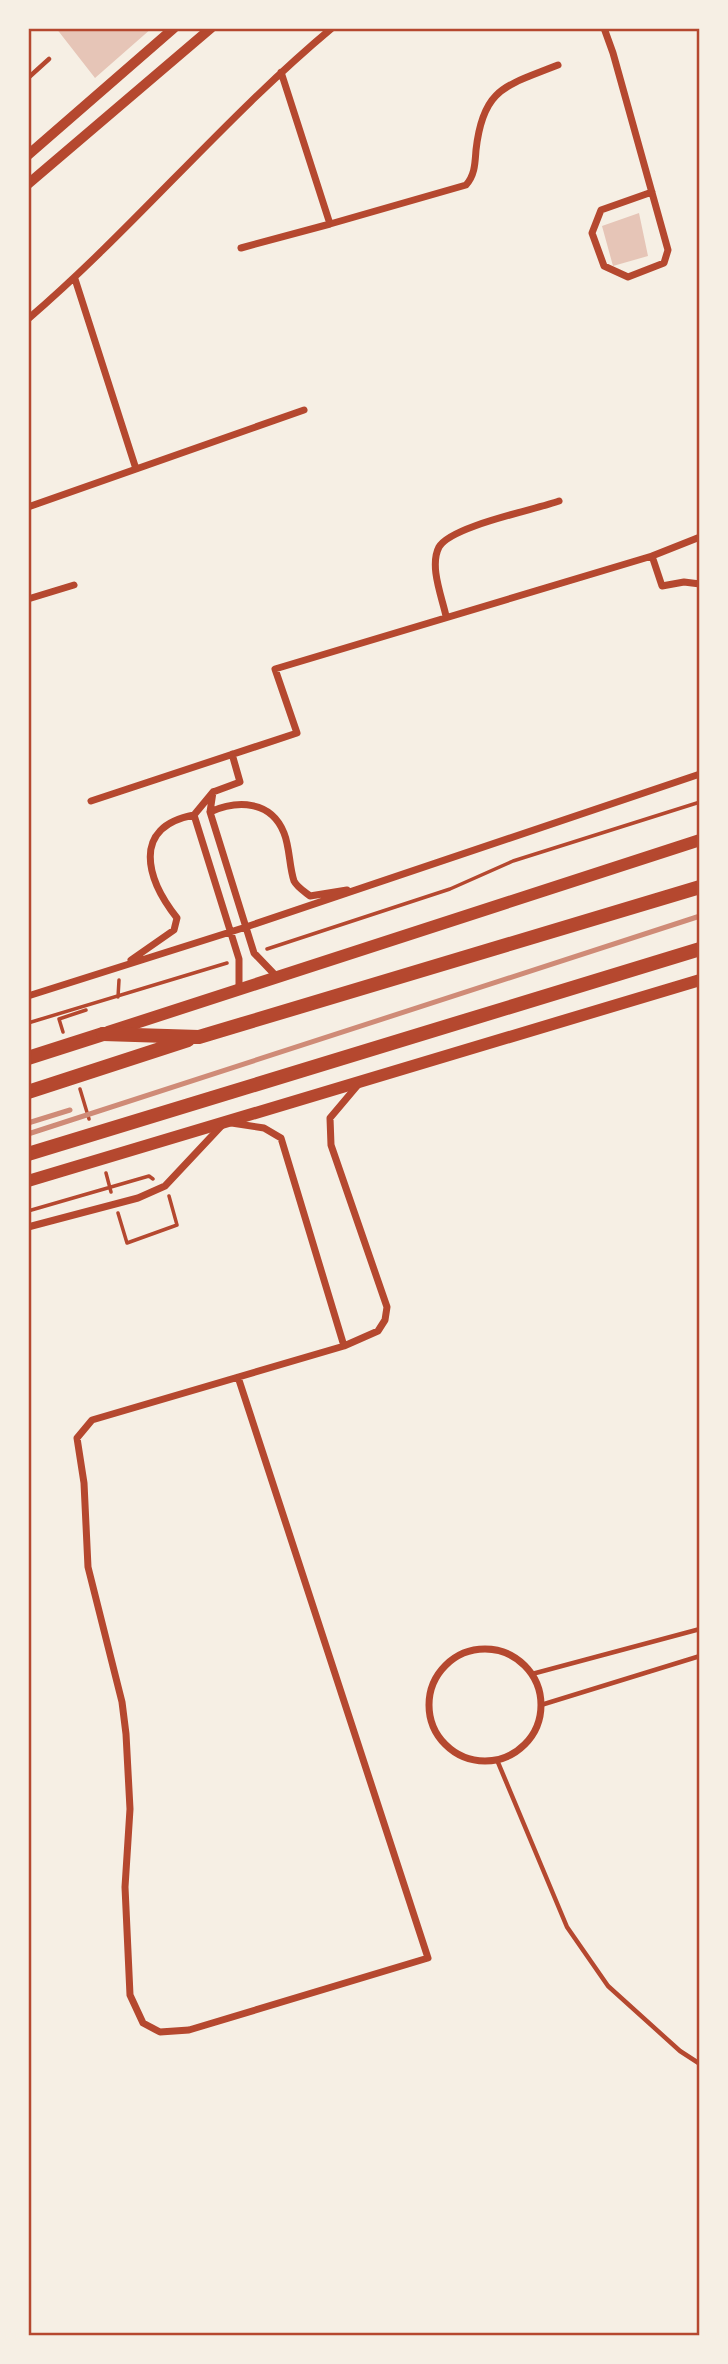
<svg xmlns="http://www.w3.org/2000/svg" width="728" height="2364" font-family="'Space Grotesk',sans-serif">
<rect width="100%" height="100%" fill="#f6efe4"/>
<path fill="#e6c5b7" d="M56,28H152L95,78Z
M639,213L648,256L613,266L602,226Z"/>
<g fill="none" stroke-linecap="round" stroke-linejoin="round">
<path stroke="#b5482f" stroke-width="3.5" d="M267,949L450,889L513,861L700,802
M118,997L119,980
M28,1023L227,963
M63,1032L59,1019L86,1010
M80,1089L89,1119
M106,1173L111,1192
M28,1211L149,1176L153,1179
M118,1213L127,1243L177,1225L169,1196"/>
<path stroke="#b5482f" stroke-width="4.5" d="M28,78L49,59
M532,1674L700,1629
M541,1705L700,1656
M497,1760L567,1927L608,1986L680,2051L700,2064"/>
<path stroke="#b5482f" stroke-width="7" d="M604,28L613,53L668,250L664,263L628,277L604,266L592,233L601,210L652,192
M330,224L466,185C475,175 475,163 476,150C483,87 506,86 558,65
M241,248L330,224L281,72
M75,279L136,469
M28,319C134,228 224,118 332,28
M28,507L304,410
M700,537L652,556L662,586L684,582L700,584
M28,599L74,585
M446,616C442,597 429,566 439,547C451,526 534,510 559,501
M213,792L240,782L232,754
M91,801L297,733L275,669L652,556
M210,812C237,800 271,800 284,833C290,848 289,866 294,881C297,887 305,892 310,896L347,890
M194,815L239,959V990
M131,960L174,930L177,918C147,880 130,827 194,815L213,792L210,812L254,953L277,977
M28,996L246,927L700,774
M28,1227L138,1198L165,1186L225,1122L264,1128L281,1138L344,1346
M238,1377L428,1958L189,2030L160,2032L143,2023L130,1995L125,1887L130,1809L126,1734L122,1702L88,1567L84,1483L77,1438L92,1420L344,1346L378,1331L385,1320L387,1307L331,1145L330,1118L357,1086
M429 1705a56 56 0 1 1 112 0a56 56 0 1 1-112 0Z"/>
<path stroke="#b5482f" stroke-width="10" d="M28,155L174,28
M28,184L211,28"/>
<path stroke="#b5482f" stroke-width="12" d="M108,1032L700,840
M28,1181L700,980"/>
<path stroke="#b5482f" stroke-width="14" d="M28,1058L103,1034"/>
<path stroke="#b5482f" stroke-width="14" d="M103,1034L199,1037L700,887
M28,1092L188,1040
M28,1154L700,949"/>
<path stroke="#cf8b77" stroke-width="5" d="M28,1123L70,1110
M28,1134L700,916"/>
</g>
<rect width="728" height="2364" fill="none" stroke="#f6efe4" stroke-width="60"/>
<rect x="30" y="30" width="668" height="2304" fill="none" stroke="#b5482f" stroke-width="2.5"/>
</svg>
